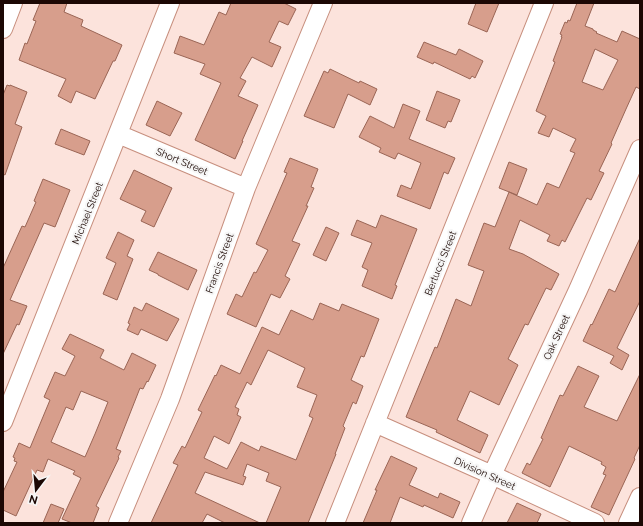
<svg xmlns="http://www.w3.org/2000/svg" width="643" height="526" font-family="Raleway,sans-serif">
<rect width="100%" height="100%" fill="#fce3dc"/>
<path fill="#d79e8c" stroke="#9a6555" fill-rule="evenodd" d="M40,3H67L64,12L83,20L81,26L122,45L115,61H113L95,99L76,91L71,103L58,96L66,79L19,60L25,43L27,44L36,21L33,20Z
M231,3H284L296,9L288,25L279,21L269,42L281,47L272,67L252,57L240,78L246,81L238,96L258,105L242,141H243L235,159L195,140L221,83L200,74L205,64L174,53L180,36L204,45L219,12L226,15Z
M476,3H499L487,32L468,24Z
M577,3H594L585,26L593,29V30L597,32L596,33L617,42L622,31L640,39V89L636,87L626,109L611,143L612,144L599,171L604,173L591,200L587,198L565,242L562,240L559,246L547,241L550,235L520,220L509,249L523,254L559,274L551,290L546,288L528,325L525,324L508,359L518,365L499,405L470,391L457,420L488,435L480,453L436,432L437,430L406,417L435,347L437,348L456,299L471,306L484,271L468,265L484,223L495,227L509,192L537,205L547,183L559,188L575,153L570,151L576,139L553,128L549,137L538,133L546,116L536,111L555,62L553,61L562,37H561L562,35L560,34L565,22L567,23L568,20L570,21ZM595,49L618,60L603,90L582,82Z
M424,42L456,55L459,49L483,61L475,78L472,76L470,79L434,62L433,64L417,57Z
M330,69L359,83L360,81L377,89L370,105L348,94L334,128L304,116L324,71L328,73Z
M7,85L10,86V85L27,92L15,124L22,127L5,175L3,174V95Z
M437,91L460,100L451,122L448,121L445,128L426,120Z
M157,101L182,113L170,136L146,125Z
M403,104L420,111L409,139L455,158L448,174L444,172L430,209L397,196L401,185L411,189L421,163L398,153L395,159L379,152L381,148L359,137L370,116L394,128Z
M61,129L90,141L84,155L55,144Z
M290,158L318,169L311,187L314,188L306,206H308L292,241L300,244L285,276L290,279L280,298L271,294L256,327L227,314L236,294L242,297L254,272L256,273L268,250L256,244L271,210L287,173L284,172Z
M509,162L527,169L517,195L499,188Z
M134,170L172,188L154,227L141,221L146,211L120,199Z
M43,179L70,190L55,227L44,223L10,300L27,306L19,325L17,324L3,354V268L22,226L25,227L36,202L34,201Z
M381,215L417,229L395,285L397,286L392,299L362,286L368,270L362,267L372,243L351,235L357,220L376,228Z
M326,227L339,233L326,261L313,255Z
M118,232L134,240L127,256L133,259L117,300L103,294L116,263L106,258Z
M640,238V301L617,348L629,355L622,370L610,363L614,356L583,341L591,324L592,325L609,289L615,292Z
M158,252L197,270L188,290L158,275V274L149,270Z
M146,303L179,319L167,341L141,329L138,335L127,330L130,324L128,323L134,307L142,311Z
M320,303L339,311L342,304L379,319L364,357L361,356L351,380L363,386L356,404L353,402L343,426L345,428L335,454H336L308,523H266L281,487L266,481L269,473L247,464L243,476L246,477L243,485L205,472L195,493L260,523H225L207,514L202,523H151L178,465L173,463L182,446L185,448L202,412L198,410L215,375L216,376L221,365L240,374L262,327L279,335L291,310L313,320ZM268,350L305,368L297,387L317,395L309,416L313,418L296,460L261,446L259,451L241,442L227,469L204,458L214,436L229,444L241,417L237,415L239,409L235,407L247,382L251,385Z
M70,334L104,350L100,358L124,370L132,353L156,365L148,382L147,381L143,389L140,388L116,449L121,451L118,457L119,458L96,506L99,508L93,523H72L62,519L81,478L73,474L75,471L48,459L43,472L37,470L16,516L3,510V492L17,462L14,461L15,458L13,457L19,443L30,448L50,400L44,397L55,372L65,376L75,356L62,349ZM81,391L108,402L95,434L85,457L51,442L66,407L73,410Z
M578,366L599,376L584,407L617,421L640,374V445L634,458L635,459L609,515L591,507L606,475L603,474L606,467L601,464L602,462L569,446L550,487L522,473L527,463L530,465L543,439L541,438L560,395L563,396Z
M391,456L417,468L409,485L438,498L440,493L460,502L453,518L424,505L423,507L400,497L390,523H363L377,490H375Z
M517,503L541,514L537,523H507Z
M51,504L64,509L58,523H43Z"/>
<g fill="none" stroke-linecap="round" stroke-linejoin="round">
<g stroke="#c78f7e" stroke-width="20">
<path id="minor" d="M3,29L13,3
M118,134L246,188
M3,422L170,3
M375,423L492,475L595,523
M118,523L170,399L246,188L323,3
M335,523L544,3
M471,523L492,475L578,290L640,149
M628,523L640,497"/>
</g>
<use href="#minor" stroke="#fff" stroke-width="18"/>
</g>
<g text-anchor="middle" stroke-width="4" stroke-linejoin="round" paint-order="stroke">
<g font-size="10" fill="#1c0804" stroke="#f6f6f6">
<text transform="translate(182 161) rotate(23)" y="4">Short Street</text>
<text transform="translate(87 213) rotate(-68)" y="4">Michael Street</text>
<text transform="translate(219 263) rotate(-70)" y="4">Francis Street</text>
<text transform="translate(440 263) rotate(-68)" y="4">Bertucci Street</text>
<text transform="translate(556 337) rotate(-65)" y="4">Oak Street</text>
<text transform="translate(485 473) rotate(24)" y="4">Division Street</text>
</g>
</g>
<rect width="643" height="526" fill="none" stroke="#1c0804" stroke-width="8"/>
<g transform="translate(36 490) rotate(196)" stroke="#f6f6f6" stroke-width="3" paint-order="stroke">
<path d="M0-3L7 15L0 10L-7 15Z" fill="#1c0804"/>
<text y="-6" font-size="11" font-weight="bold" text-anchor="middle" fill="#1c0804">N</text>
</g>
</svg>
